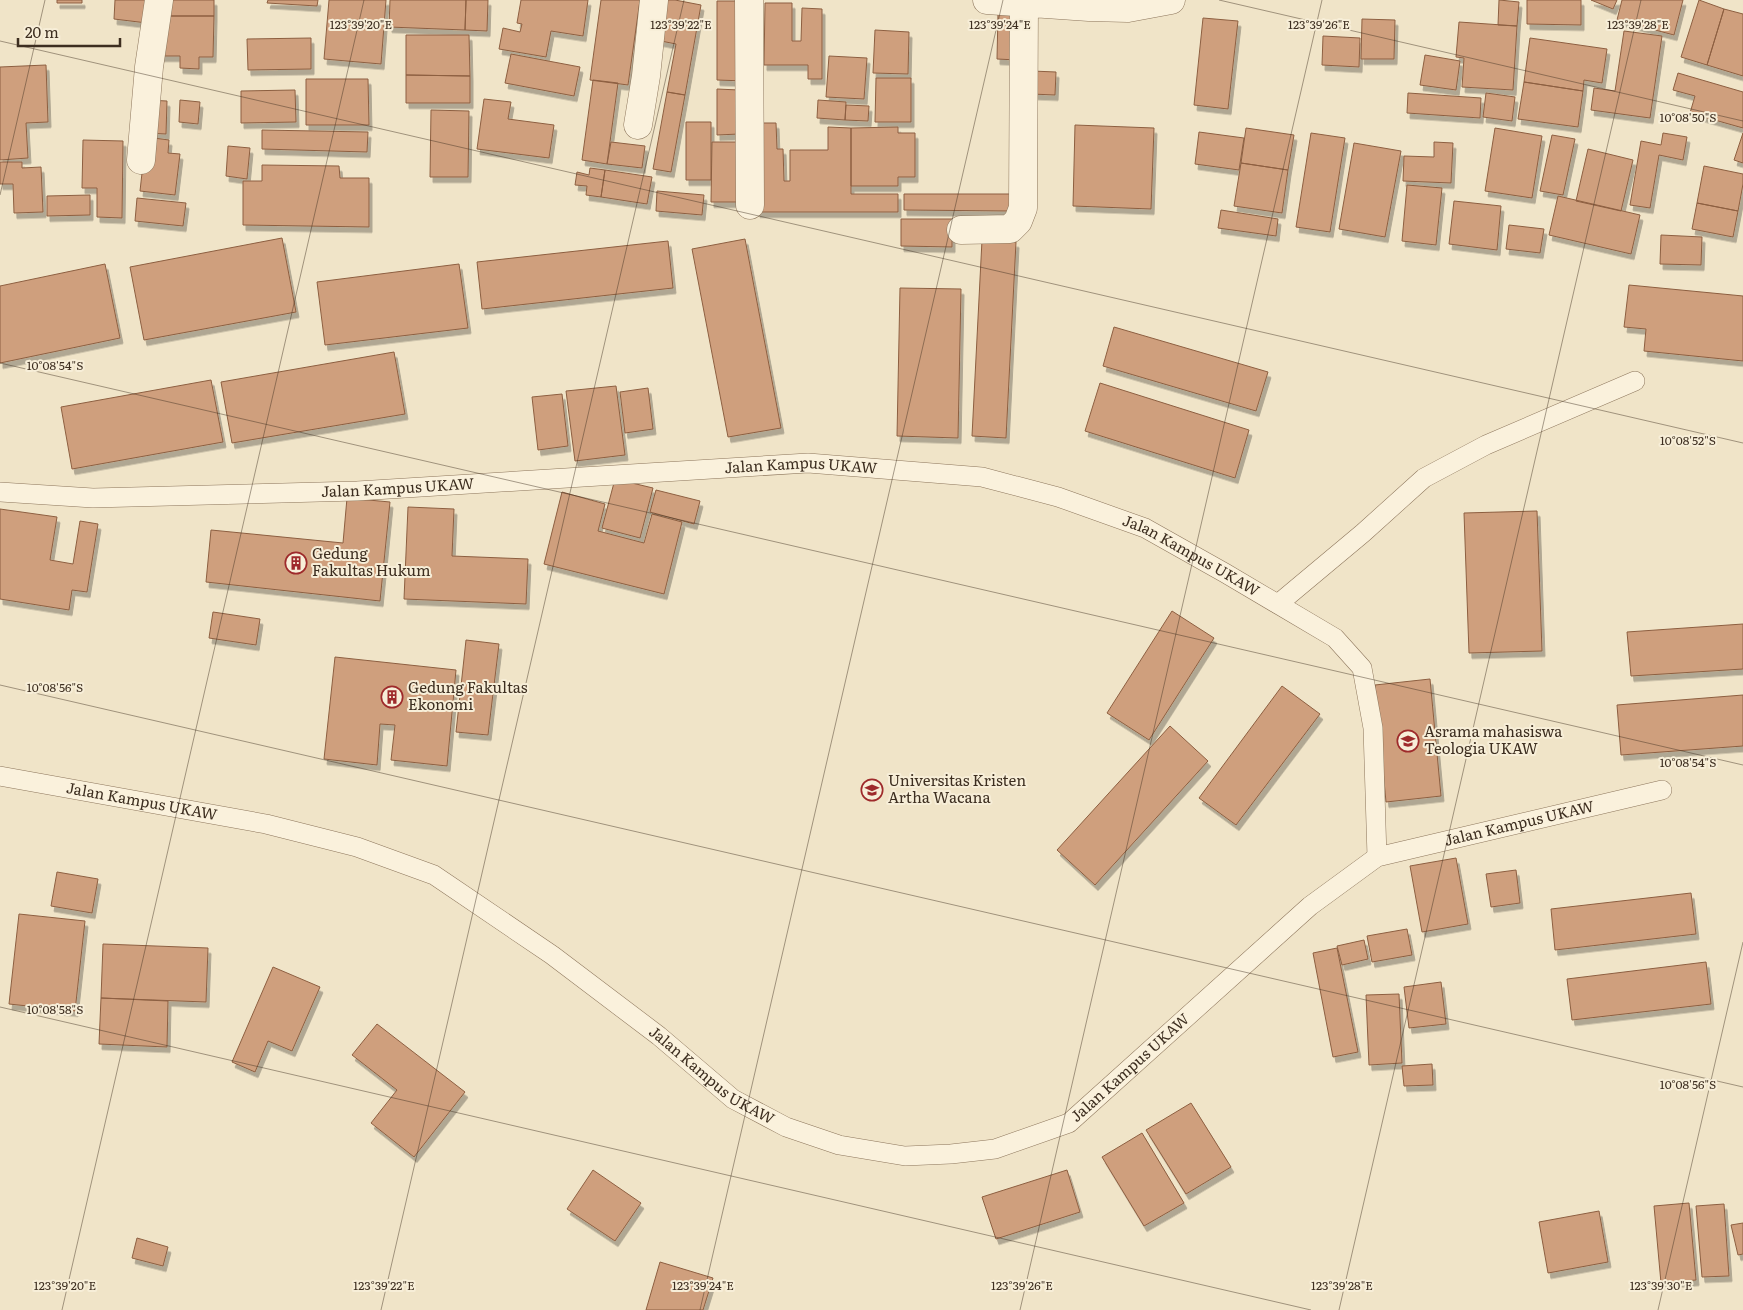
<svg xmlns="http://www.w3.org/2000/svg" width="1743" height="1310" font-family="Literata,serif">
<defs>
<filter id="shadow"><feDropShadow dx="3" dy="5.5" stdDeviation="0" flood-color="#0004"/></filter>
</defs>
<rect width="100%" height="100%" fill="#f0e4c8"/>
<path fill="#cf9f7d" stroke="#8d5f41" filter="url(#shadow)" d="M57,0H82V3H57Z
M115,0H149L147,23L114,19Z
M164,0H214V16H164Z
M268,0H318L317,6L267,3Z
M329,0H386L381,64L324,59Z
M390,0H466L465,30L389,27Z
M466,0H488L487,31L465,30Z
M521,0H588L583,36L551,31L546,57L499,49L503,28L520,32L522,24L517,23Z
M601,0H640L628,85L590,80Z
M663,0H675L701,5L685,95L667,92L676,44L656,40Z
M1499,0L1519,2L1517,26L1498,25Z
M1527,0H1581V25L1527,24Z
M1591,0H1617L1613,9Z
M1622,0H1683L1674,35L1617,20Z
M1699,0L1724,9L1707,65L1681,57Z
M717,1H746L745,81L717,80Z
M765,3H792V41H801L802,8L822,9V79H808V65H764Z
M1724,9L1743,14V76L1707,65Z
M998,13L1019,14L1017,60L997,59Z
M164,16H214L213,57H199V69L180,68V56H156Z
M1203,18L1238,21L1228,109L1194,105Z
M1362,19L1395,20L1394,59H1361Z
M1459,22L1517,26L1513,90L1462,87L1464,58L1456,57Z
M875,30L909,32L908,74L873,73Z
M1624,31L1662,36L1650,118L1591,110L1594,88L1615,91Z
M406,35H469L470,76L406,75Z
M1323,36L1360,38L1359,67L1322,65Z
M311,38V69L248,70L247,39Z
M1530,38L1607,49L1602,83L1584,80L1583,91L1524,82Z
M511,54L580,67L574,96L505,83Z
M1425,55L1460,61L1456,90L1420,85Z
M829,56L867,58L864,99L826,97Z
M46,65L48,122L26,123L28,158L0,160V67Z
M1032,71L1056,72L1055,95L1031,94Z
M1678,73L1743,92V128L1690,113L1695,96L1673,90Z
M406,75L470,76V103H406Z
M876,78H911V122H875Z
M306,79H368L369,125H306Z
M593,80L618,83L607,164L582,160Z
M1524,82L1583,91L1578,127L1518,119Z
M717,89L739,90V134L717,135Z
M295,90L296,122L241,123V91Z
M667,92L685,95L671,172L653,169Z
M1408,93L1481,98L1480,118L1407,113Z
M1486,93L1515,97L1512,121L1483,117Z
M484,99L511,102L508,119L554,125L549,158L477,149Z
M147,100L167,101L166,134L146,133Z
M180,100L200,102L198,124L179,122Z
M818,100L846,102L845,120L817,118Z
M846,105L869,106L868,121L845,120Z
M431,110L469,111L468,177H430Z
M686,122H711V180H686Z
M759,123H776L777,149H783L784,181H790V150H828V127L851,128V194H898V212H757Z
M1075,125L1154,128L1151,209L1073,206Z
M898,127V133H915V177H898V186H851V128Z
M1246,128L1294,135L1288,170L1241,163Z
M1495,128L1542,136L1532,198L1485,191Z
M262,130L368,132L367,152L262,149Z
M1199,132L1244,138L1239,170L1195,164Z
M1311,133L1345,138L1330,232L1296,227Z
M1663,133L1687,137L1683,160L1659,155L1650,208L1630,205L1641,141L1661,145Z
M1743,133V163L1734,160Z
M1552,135L1575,139L1563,195L1540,191Z
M146,137L169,140L168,153L180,154L175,195L140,191Z
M83,140L123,141L122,218L97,217V188H82Z
M611,142L645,146L642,168L607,164Z
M712,142H740V202H711Z
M1434,142L1453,143L1451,183L1403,181L1404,156L1434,157Z
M1354,143L1401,151L1385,237L1339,229Z
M228,146L250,148L247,179L226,176Z
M1588,149L1633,160L1621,211L1576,201Z
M0,162H22V168L41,167L43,212L14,213L13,184H0Z
M1241,163L1288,170L1282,213L1234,206Z
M262,165L339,166L340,178H369V227L243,225V181H262Z
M1704,166L1743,174V184L1738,211L1697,203Z
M590,168L605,170L601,197L586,195L587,186L575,185L577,172L589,175Z
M605,170L652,177L647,204L601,197Z
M1407,185L1442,188L1436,245L1402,241Z
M657,191L704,195L702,215L656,211Z
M904,194H1010V211L904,210Z
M90,195V215L47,216V196Z
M1558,196L1640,215L1631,254L1549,235Z
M137,198L186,203L183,226L135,221Z
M1454,201L1501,206L1497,250L1449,244Z
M1697,203L1738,211L1733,237L1692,229Z
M1221,210L1278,219L1276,236L1218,228Z
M901,219H952V247L901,246Z
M1509,225L1544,229L1540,253L1506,249Z
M1661,235L1702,237L1701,265L1660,264Z
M282,238L296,312L144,340L130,267Z
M745,239L781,428L728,437L692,249Z
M982,240L1016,242L1006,438L972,436Z
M668,241L673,288L482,309L477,262Z
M105,264L120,338L0,363V286Z
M459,264L468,328L325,345L317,282Z
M1629,285L1743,296V361L1644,351L1646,329L1624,327Z
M900,288L961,289L958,438L897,436Z
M1114,327L1268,372L1256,411L1103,366Z
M394,352L405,414L232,443L221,382Z
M211,380L223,442L72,469L61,407Z
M1100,383L1249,430L1235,478L1085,431Z
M616,386L625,455L575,461L566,391Z
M648,388L653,429L625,433L620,392Z
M562,394L568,446L538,450L532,397Z
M615,479L653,488L640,538L602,528Z
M656,490L700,501L694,524L650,512Z
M562,492L605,504L598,531L644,543L652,514L682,522L664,594L544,564Z
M347,498L390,502L380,601L206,582L211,530L343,543Z
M408,507L454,509L452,556L528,559L526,604L404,599Z
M0,509L57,517L50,560L73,564L80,521L98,524L87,592L72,590L69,610L0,599Z
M1537,511L1542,651L1469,653L1464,513Z
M1172,611L1214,638L1149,740L1107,713Z
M213,612L260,619L256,645L209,638Z
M1743,624V669L1631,676L1627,632Z
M466,640L499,644L488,735L456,732Z
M335,657L456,670L447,766L391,760L395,725L380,724L377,765L324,759Z
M1430,679L1441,796L1386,802L1375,685Z
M1282,686L1320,714L1236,825L1199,798Z
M1743,695V746L1621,755L1617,705Z
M1170,726L1208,761L1095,885L1057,850Z
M1456,858L1468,924L1422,932L1410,866Z
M1516,870L1520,903L1491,907L1486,874Z
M57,872L98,879L92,913L51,906Z
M1691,893L1696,934L1555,950L1551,909Z
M19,914L85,921L75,1011L9,1004Z
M1407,929L1412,955L1372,962L1367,936Z
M1364,940L1368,959L1342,965L1337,946Z
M103,944L208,948L206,1002L101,998Z
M1337,948L1358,1052L1333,1057L1313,953Z
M1706,962L1711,1004L1572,1020L1567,979Z
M273,967L320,987L292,1051L268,1041L255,1072L232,1062Z
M1441,982L1446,1024L1409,1028L1404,987Z
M1399,994L1402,1063L1369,1065L1366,995Z
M101,998L168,1001L167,1047L99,1044Z
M377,1024L465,1092L414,1157L371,1123L397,1090L352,1055Z
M1432,1064L1433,1085L1404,1086L1402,1066Z
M1191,1103L1231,1167L1186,1194L1146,1130Z
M1142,1133L1184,1203L1144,1226L1102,1157Z
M593,1170L641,1203L615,1241L567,1209Z
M1067,1170L1080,1212L996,1239L982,1197Z
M1689,1203L1696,1280L1661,1283L1654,1206Z
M1724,1204L1729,1276L1702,1277L1696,1206Z
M1599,1211L1608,1262L1548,1273L1539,1222Z
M1743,1223V1254L1738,1255L1731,1225Z
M137,1238L168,1247L163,1266L132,1258Z
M660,1262L713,1278L703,1310H646Z"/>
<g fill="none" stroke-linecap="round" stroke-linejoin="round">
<g stroke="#8d765c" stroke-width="20">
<g id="lane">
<path id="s1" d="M0,492L93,498L357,491L808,463L982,477L1058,497L1145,528L1225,573L1335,638L1362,668L1373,728L1377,857"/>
<path d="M1278,604L1363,533L1424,478L1486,445L1635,381"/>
<path id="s2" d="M0,776L266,824L357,847L434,875L552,955L659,1036L733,1099L786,1127L839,1145L905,1156L951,1154L995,1149L1069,1123L1310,906L1377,857L1662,790"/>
</g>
</g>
<g stroke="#8d765c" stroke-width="29">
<path id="street" d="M749,0L750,205
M987,0L1089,7L1128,8L1171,0
M638,125L646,76L654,0
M141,160L149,67L159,0
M961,230L1010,229L1018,221L1023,208L1024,3"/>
</g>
<use href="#lane" stroke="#faf1dc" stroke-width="19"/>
<use href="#street" stroke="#faf1dc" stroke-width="28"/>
</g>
<path fill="none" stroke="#3d2e20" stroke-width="1" stroke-opacity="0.45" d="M1219,0L1743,121M0,41L1743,443M0,195L45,0M0,363L1743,765M0,685L1743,1087M0,1007L1311,1310M62,1310L364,0M381,1310L684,0M700,1310L1003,0M1020,1310L1322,0M1339,1310L1641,0M1658,1310L1743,942"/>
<defs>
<g id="building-ring" transform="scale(1.125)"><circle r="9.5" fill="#f7eed8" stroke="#9e2a2b" stroke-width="1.5"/><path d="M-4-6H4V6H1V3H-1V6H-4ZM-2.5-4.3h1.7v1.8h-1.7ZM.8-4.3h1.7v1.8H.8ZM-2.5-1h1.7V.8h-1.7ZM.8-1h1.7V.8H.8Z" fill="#9e2a2b"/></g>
<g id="university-ring" transform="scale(1.125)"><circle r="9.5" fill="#f7eed8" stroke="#9e2a2b" stroke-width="1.5"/><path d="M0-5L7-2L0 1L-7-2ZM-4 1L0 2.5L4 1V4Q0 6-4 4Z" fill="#9e2a2b"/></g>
</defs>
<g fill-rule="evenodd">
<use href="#building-ring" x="296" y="563"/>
<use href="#building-ring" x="392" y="697"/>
<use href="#university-ring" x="1408" y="741"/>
<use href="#university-ring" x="872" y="790"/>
</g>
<g text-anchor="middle" stroke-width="4" stroke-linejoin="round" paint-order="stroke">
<g font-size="15" fill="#3d2e20" stroke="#f7eed8">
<text dy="5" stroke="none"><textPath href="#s1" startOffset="802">Jalan Kampus UKAW</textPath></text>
<text dy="5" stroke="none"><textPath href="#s1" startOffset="398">Jalan Kampus UKAW</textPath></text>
<text dy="5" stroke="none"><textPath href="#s1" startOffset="1208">Jalan Kampus UKAW</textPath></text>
<text dy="5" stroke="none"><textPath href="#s2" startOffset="144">Jalan Kampus UKAW</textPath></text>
<text dy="5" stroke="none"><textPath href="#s2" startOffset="1725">Jalan Kampus UKAW</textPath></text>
<text dy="5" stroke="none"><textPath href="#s2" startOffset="1254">Jalan Kampus UKAW</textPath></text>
<text dy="5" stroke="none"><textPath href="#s2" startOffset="789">Jalan Kampus UKAW</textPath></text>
</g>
<g font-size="15" fill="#3d2e20" stroke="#f7eed8" text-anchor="start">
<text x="312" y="559">Gedung<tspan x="312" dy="17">Fakultas Hukum</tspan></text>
<text x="408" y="693">Gedung Fakultas<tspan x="408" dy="17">Ekonomi</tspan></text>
<text x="1424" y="737">Asrama mahasiswa<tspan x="1424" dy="17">Teologia UKAW</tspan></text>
<text x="888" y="786">Universitas Kristen<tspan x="888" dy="17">Artha Wacana</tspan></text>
</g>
</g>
<g font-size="12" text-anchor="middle" fill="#3d2e20" stroke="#f7eed8" stroke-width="4" stroke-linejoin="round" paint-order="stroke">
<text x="361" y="29">123°39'20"E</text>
<text x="681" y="29">123°39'22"E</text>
<text x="1000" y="29">123°39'24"E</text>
<text x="1319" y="29">123°39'26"E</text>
<text x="1638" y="29">123°39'28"E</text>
<text x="1688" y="122">10°08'50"S</text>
<text x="55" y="370">10°08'54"S</text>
<text x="1688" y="445">10°08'52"S</text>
<text x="55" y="692">10°08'56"S</text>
<text x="1688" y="767">10°08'54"S</text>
<text x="55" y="1014">10°08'58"S</text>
<text x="1688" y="1089">10°08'56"S</text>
<text x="65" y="1290">123°39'20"E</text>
<text x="384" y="1290">123°39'22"E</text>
<text x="703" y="1290">123°39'24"E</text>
<text x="1022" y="1290">123°39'26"E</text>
<text x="1342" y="1290">123°39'28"E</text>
<text x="1661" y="1290">123°39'30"E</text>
</g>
<path d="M18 38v8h102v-8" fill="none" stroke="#3d2e20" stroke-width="2.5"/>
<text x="25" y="38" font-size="15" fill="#3d2e20" stroke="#f7eed8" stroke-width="4" paint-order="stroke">20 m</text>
</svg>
